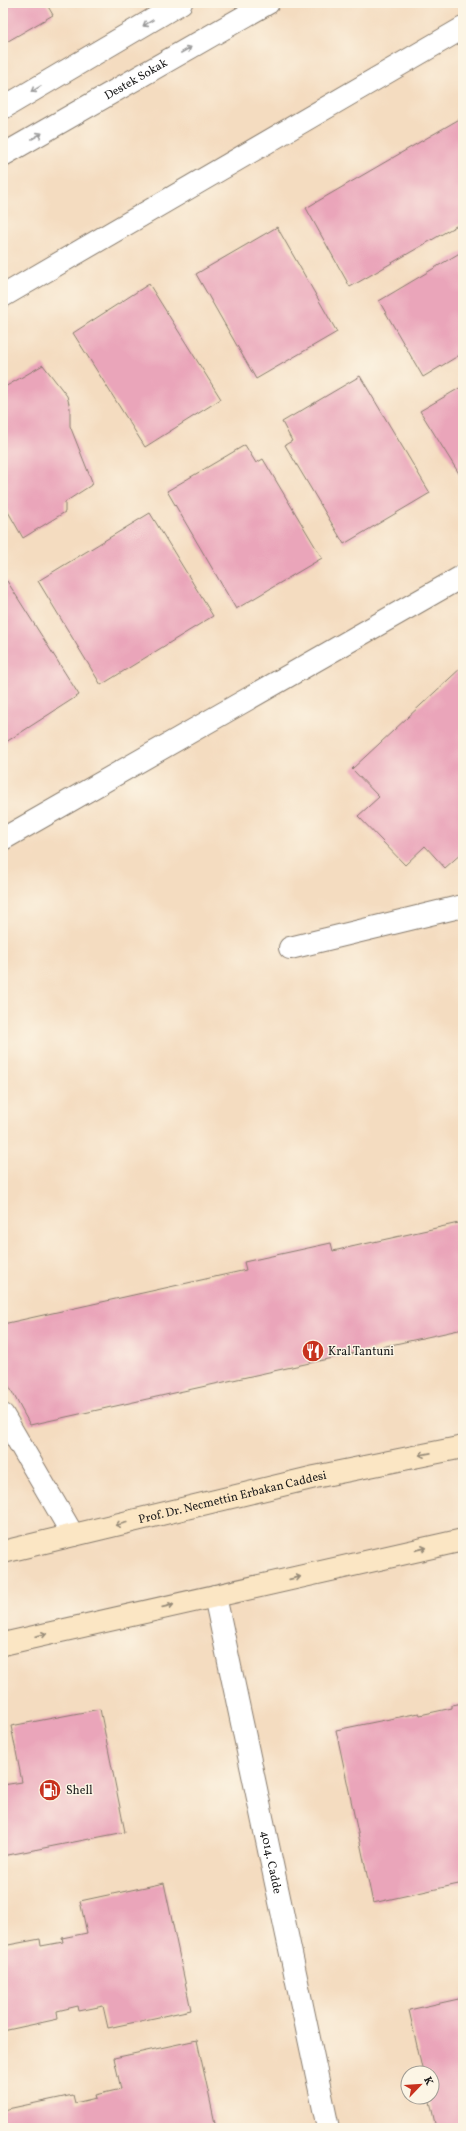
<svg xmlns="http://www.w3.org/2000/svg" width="466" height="2131" font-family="Vollkorn,serif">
<rect width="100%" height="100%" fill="#fcf5e5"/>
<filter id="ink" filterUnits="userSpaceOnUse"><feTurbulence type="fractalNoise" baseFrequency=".025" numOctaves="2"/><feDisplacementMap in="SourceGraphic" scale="8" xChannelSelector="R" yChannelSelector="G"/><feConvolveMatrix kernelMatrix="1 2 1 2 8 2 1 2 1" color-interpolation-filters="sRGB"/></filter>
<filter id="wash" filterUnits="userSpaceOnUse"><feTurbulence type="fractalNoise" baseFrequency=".012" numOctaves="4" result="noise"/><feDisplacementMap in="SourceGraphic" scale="16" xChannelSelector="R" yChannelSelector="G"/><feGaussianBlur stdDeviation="0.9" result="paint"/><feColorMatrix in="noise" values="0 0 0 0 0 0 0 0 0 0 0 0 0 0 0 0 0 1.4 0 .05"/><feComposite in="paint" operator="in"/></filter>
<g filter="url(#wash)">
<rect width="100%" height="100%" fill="#f4dcc0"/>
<g id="blocks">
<path fill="#eaa5ba" d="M3,3H46L53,15L3,44Z
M463,117V222L350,287L306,208Z
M277,227L337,332L256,379L196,274Z
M463,251V353L423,377L379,301Z
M149,284L221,399L145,447L73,333Z
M43,365L67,396L70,408V426L93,484L65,502V512L23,538L3,503V388Z
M360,376L430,493L344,544L285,445L292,441L282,422Z
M463,386V480L420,411Z
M245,445L256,463L263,459L322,558L236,609L167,491Z
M150,513L213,616L101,685L38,581Z
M7,581L79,695L3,744V583Z
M463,666V852L445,868L425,846L405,865L358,816L379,797L352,769Z
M463,1222V1329L30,1425L3,1375V1324L246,1270L244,1262L331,1243L333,1251Z
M463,1703V1883L373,1903L336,1730L419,1713L420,1715L452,1708V1705Z
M100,1709L125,1832L3,1856V1785L22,1782L11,1726Z
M164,1883L191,2010L108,2028L103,2006L79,2011L78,2006L57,2011L58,2019L3,2031V1946L40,1939L41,1946L63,1942L62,1938L87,1933L80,1901Z
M463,1998V2128H436L429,2097H432V2073H423L409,2010Z
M197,2040L216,2128H3V2110L73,2095L75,2103L96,2098L95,2095L121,2089L114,2058Z"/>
</g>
</g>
<g filter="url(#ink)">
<use href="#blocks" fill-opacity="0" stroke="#887c6e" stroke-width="1"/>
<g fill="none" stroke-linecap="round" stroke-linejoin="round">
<g stroke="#887c6e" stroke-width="24">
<g id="minor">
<path d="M3,296L463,28"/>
<path d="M3,839L463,576"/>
<path d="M290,948L463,906"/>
<path d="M3,1415L73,1535"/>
<path id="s1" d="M215,1596L328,2128"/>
</g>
</g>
<g stroke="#887c6e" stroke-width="24">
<g id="tertiary">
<path d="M3,108L181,3"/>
<path id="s2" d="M3,155L268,3"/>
</g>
</g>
<g stroke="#887c6e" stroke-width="24">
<g id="secondary">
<path id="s3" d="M3,1552L315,1477L463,1447"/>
<path d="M3,1644L463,1540"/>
</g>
</g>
<use href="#minor" stroke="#fff" stroke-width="22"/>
<use href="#tertiary" stroke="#fff" stroke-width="22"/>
<use href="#secondary" stroke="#fbe6c4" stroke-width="22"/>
</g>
<defs><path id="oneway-shaft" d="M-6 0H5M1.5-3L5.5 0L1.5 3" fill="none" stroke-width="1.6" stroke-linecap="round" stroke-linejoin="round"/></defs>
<g stroke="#999">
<use href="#oneway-shaft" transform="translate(148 23) rotate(149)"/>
<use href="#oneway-shaft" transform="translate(186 50) rotate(-30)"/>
<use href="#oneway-shaft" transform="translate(36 89) rotate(149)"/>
<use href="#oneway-shaft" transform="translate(37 136) rotate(-30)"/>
</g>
<g stroke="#978b78">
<use href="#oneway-shaft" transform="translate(425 1454) rotate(169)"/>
<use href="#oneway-shaft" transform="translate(121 1524) rotate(166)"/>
<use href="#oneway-shaft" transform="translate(421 1549) rotate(-13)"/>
<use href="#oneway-shaft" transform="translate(295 1578) rotate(-13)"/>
<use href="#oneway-shaft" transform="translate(168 1606) rotate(-13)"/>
<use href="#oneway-shaft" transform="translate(41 1635) rotate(-13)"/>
</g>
</g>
<defs>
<g id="restaurant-disc" transform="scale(1.15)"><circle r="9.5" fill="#c8321e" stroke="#fcf5e5"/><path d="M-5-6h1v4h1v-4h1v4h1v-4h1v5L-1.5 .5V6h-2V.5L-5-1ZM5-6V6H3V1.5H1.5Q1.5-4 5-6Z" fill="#fff"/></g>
<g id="fuel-disc" transform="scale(1.15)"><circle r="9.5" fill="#c8321e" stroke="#fcf5e5"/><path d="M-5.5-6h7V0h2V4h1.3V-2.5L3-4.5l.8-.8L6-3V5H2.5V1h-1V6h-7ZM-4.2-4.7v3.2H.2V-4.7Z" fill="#fff"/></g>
</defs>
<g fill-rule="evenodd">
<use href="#restaurant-disc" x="313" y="1351"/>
<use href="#fuel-disc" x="50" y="1790"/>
</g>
<g text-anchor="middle" stroke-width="3" stroke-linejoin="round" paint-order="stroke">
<g font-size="12" fill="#1c1c1c" stroke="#fcf5e5">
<text dy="4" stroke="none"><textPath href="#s2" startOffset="153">Destek Sokak</textPath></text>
<text dy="4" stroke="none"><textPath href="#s3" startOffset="236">Prof. Dr. Necmettin Erbakan Caddesi</textPath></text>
<text dy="4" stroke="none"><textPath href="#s1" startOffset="272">4014. Cadde</textPath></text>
</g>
<g font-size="12" fill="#1c1c1c" stroke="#fcf5e5" text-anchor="start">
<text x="328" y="1355">Kral Tantuni</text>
<text x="66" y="1794">Shell</text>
</g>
</g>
<rect width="466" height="2131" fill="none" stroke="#fcf5e5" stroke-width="16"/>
<g transform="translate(420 2085) rotate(65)"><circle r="19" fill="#fcf5e5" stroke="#a29e95"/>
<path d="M0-3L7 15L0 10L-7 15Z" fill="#c8321e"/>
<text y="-6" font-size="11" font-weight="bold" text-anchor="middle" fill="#1c1c1c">K</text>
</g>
</svg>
